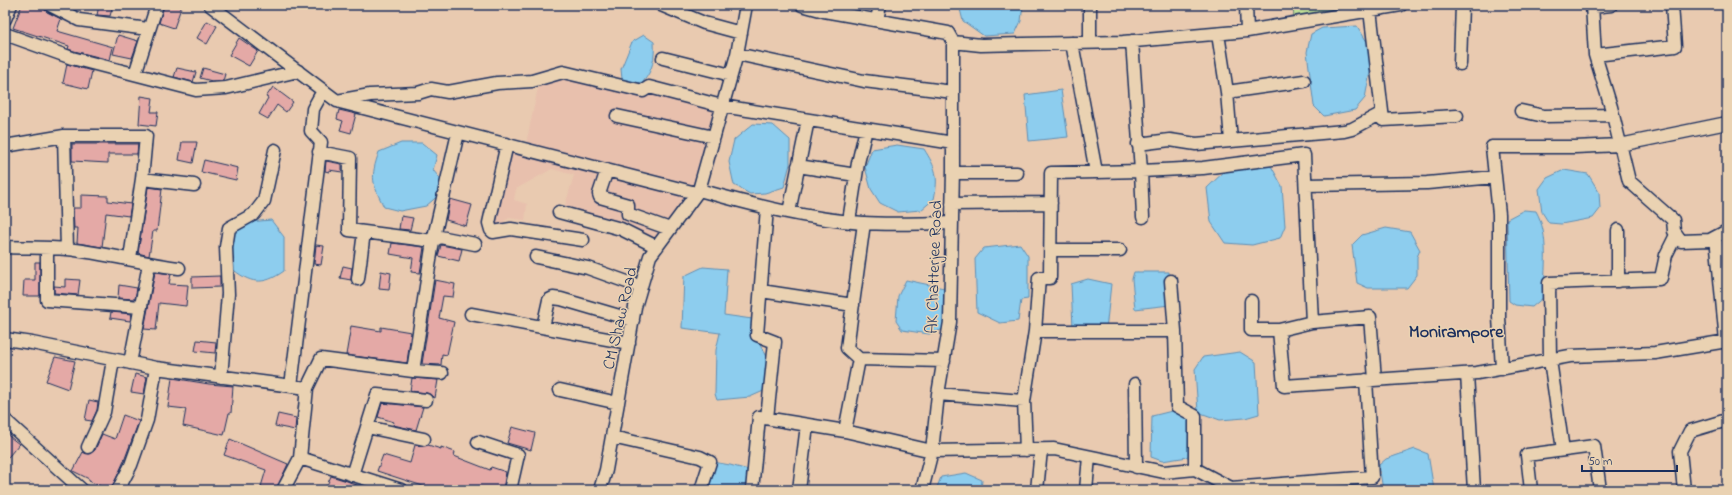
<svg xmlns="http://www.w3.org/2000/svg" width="1732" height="495" font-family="'Indie Flower',sans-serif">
<rect width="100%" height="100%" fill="#e9cab0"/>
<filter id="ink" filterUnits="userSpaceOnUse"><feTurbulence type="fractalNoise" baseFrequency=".025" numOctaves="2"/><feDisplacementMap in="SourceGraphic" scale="8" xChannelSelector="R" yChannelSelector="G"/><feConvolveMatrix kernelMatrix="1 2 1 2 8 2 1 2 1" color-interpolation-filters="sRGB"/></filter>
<g filter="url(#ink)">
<path fill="#e8c0ad" d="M566,75L651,91L717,109L704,145L690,198L656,243L564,209L574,175L552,169L516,189L514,200L527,204L525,220L509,218L492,230L511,150L524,153L539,83Z"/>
<path fill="#c1df97" stroke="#6e877a" d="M1293,5H1382L1294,19Z"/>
<path fill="#8dcdee" stroke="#5f8eb4" d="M959,5H1023L1021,21L1015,34L984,36L963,21Z
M1357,26L1369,45L1370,72L1365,98L1355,110L1324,116L1314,106L1307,52L1311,34L1322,28Z
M644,35L654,42C655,58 653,70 643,82L630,84L622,79L621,69L632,42Z
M1061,90L1068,137L1029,141L1025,95Z
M753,124L773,125L790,140V164L784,187L765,193L750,194L734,185L729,162L734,140Z
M401,143H422L437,155L433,170L443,182L440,194L426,206L400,211L384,207C372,183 370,178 379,152Z
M897,145L924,149C936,168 939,176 934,199L921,210L898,212L880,203L871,189L865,167L872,149Z
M1270,164L1282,186L1285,226L1280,238L1252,245L1225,243L1211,222L1207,188L1230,166Z
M1564,170L1588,174L1599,192L1600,209L1593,218L1561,224L1549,223L1542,212L1539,189L1547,178Z
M1524,210L1536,211C1550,236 1544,269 1544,297L1532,307L1515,305L1509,301L1507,219Z
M271,220L284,237V271C263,286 250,284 230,267L229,246L234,231L249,222Z
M1386,228L1410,232L1420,250L1417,257V275L1407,288H1368L1357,283L1352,245L1362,235Z
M1020,244L1028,256V299L1021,300L1018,321L1000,323L977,312L975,259L984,248Z
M703,267L727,269L724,315L752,319L761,346L770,362L768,389L750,397L717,400L715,394L716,350L720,333L682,328L684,276Z
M1134,272H1169L1170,305L1135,309L1132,279Z
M1088,279L1111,284L1106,330L1073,328L1071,284Z
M906,280L944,288L947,309L944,329L929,334L902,330L896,321L898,296Z
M1240,352L1256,362L1259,414L1245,418L1220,420L1198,412L1195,369L1203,357Z
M1172,411L1189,416L1188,457L1162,461L1151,457L1152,416Z
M1415,449L1428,454L1434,490H1383L1379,465L1386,459Z
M713,462L730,465L752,471L748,490H705Z
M966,473L982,480L981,490H936L941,477Z"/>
<path fill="#e4a9a6" stroke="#1b2f5e" d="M22,5H39L43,7L47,12L61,19L57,31L113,47L110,60L74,51L68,49L69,46L13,28Z
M99,5H113L110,16L97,15Z
M164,5H182L174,28L159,23Z
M207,21L217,26L207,44L197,38Z
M118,35L138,41L132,58L113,54Z
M239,38L258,51L249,66L229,55Z
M67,64L92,71L88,89L63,83Z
M177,68L196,72L193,82L174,77Z
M203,68L225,74L223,81H212L200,78Z
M273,87L293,102L286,112L277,105L268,119L259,114L268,98L266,97Z
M141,96L153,98L151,112H158L156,126L139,124Z
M339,110L356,114L351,133L340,130L343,121L337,119Z
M182,142H197L193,163L179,160Z
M72,144H138L137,154H108V163L72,161Z
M204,160L238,168L236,180L201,172Z
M326,161L342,164V172L329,170V172L325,171Z
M148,187L162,189L157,231H153L149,256L138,253Z
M81,195L108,196V201L131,204L129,216L106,213L102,247L77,243L78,228H74L73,208H81Z
M450,199L472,205L466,226L446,220Z
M401,216L413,218L410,230L399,229Z
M392,243L424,247L420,273L411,272L413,258L390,254Z
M316,245L324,246L321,265L314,264Z
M441,245L462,249L459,261L438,256Z
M35,262H40V296H23L24,280H35Z
M343,266L352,268L351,280L340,278Z
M381,271L391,273L389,290L379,289Z
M155,272L171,274L169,284L188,285L186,306L159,303L156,330L144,329Z
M220,276V287L192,288V277Z
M65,279L80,280L78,295L54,293V286L65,287Z
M435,280L455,284L453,297L443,296L439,318L454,322L447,355L442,354L441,365L422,364Z
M119,285L137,288L135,299L118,298Z
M111,312L132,314L130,321L110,318Z
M351,326L381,331V327L411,332L407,363L346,355Z
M197,340L216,342L215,353L195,351Z
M55,357L75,361L68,389L46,381Z
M135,374L147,377L144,394L131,392Z
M172,378L209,384L233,386L231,413H229L224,435L183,426L186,409L168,407Z
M412,378L438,380L435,398L427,393L410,391Z
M89,400L98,402L97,410L92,421L85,420Z
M382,403L423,407L416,430L393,425L394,422L378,417Z
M278,414L296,418L295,430L275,426Z
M123,415L139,421L124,461L111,490H109L89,481V479L73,471L83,452L89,454L95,450L102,434L115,439Z
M512,427L535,433L531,450L507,443Z
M5,433L19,444L5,461Z
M230,439L288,464L276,490H260L266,470L224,455Z
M415,445L423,446L428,445L441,449V447L455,452L454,456L490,470L491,467L506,472L503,490H435L377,471L383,455L410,463Z
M331,476L347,481L369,490H325Z"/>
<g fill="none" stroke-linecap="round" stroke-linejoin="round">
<g stroke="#1b2f5e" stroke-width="15">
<path id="minor" d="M50,5L79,20L148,29
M210,5L337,101L370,95L418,93L431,89L448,92L497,83L532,81L563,72L643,91L649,87L722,106L953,143
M661,5L704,23L741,33
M802,5L824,11L948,33L953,42L981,45L1123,42L1247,31L1401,5
M1090,5V42
M1246,5L1247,31
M1592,5L1595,55L1611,107L1629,181L1673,220L1674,231L1681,241L1710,240L1727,231
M1592,7L1611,5
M1370,10L1383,120L1457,116
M5,19L11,5
M877,20L880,5
M5,34L72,58L196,90L226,88L298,71
M1218,34L1227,92L1231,141
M1132,41L1141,171L1143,217
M1072,43L1096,172
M737,54L864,81L953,92
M1595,55L1675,46L1672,5
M663,58L731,75
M1460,64L1462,5
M135,74L157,5
M1227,92L1304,81
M340,102L696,193
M1521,111L1544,116L1613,115
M617,116L714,137
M64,136L67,249
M507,144L489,223L491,230L493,232L511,229L583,240
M1138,144L1170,140L1196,144L1344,131L1352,129L1382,113
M5,146L64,136H146L142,179L130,258
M319,152L350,158L349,230L433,241L440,237L475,244
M798,166L856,175
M607,170L599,194L600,197L628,205V214L670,229
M953,173H1017
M142,179L194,185
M1306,185L1427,183L1495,177
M699,190C753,205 807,219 863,223C893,225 923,223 952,223
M952,204L1051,203
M559,212L621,229L657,247
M789,212L808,120
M849,221L858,163L866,129
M1716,237L1726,341
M5,247C25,248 46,247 67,249C105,253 141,263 179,268
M47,248V300L141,307
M1051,250H1120
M536,257L588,268L641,287
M358,279L364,232
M1171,281L1175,331L1177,406L1195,416V469
M1618,281V230
M761,291L853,305
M1251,301V330H1279L1284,386L1477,373L1570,356L1655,353L1727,341
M471,314L629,343
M543,327L549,300L553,298L561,299L633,320
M1279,330L1312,322L1370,317L1375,379
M1035,331H1175
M5,339L32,343L156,368L307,388L300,458L401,490
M859,359L944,361
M130,363L149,264
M1502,369L1499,317V214L1492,147H1575L1620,145L1727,123
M413,371L433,241L458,133
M1467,374L1474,490
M221,377L228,294L226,247L229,228L254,214L264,201L275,150
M1135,384L1136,467
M291,386L321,142L311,131L313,109L323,91
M307,388L321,359L413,371L442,373
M560,390L618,403
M938,394L1024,401
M767,418L775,342L757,335L767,208
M5,420L82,490
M367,427L424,439
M845,431L859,359L847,348L864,223
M612,437L700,457L710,462L701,490
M478,442L518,455L510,490
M88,447L104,412L113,360
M1026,450L1024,401L1035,331L1039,278H1050L1051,173L1141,171L1203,168L1304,155L1312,322
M1563,450L1550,360L1549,283L1659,279L1661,278L1666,255L1676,235
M352,475L377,395L426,400
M118,490L131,465L147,420L156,368
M283,490L300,458
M600,490L606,470L635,307L650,256L699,190L737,54L746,5
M752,490L759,417L845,431L932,451L1054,449L1164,472L1195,469L1231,488L1372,477L1366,380
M799,490L807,425
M922,490L932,451L938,394L950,322L953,169V42
M1037,490L1041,450
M1086,490L1089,457
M1531,490L1527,455L1594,446L1600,490
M1684,490L1680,451L1690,431L1727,420"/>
</g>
<use href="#minor" stroke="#ead2b2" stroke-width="12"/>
</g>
</g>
<g text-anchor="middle" stroke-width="3" stroke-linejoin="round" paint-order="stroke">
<g font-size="17" fill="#1b2f5e" stroke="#ead2b2">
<text transform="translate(933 267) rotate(-88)" y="6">AK Chatterjee Road</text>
<text transform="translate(619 318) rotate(-77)" y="6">CM Shaw Road</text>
</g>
<g font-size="18" font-weight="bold" fill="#1b2f5e" stroke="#ead2b2">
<text x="1456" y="337">Monirampore</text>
</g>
</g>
<rect width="1732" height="495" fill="none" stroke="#ead2b2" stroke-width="20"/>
<rect x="10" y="10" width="1712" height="475" fill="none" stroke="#1b2f5e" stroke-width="1.5" filter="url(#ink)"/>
<path d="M1582 465v6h95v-6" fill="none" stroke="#1b2f5e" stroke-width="2"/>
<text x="1588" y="465" font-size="12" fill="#1b2f5e" stroke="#ead2b2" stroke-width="3" paint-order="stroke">50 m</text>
</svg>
